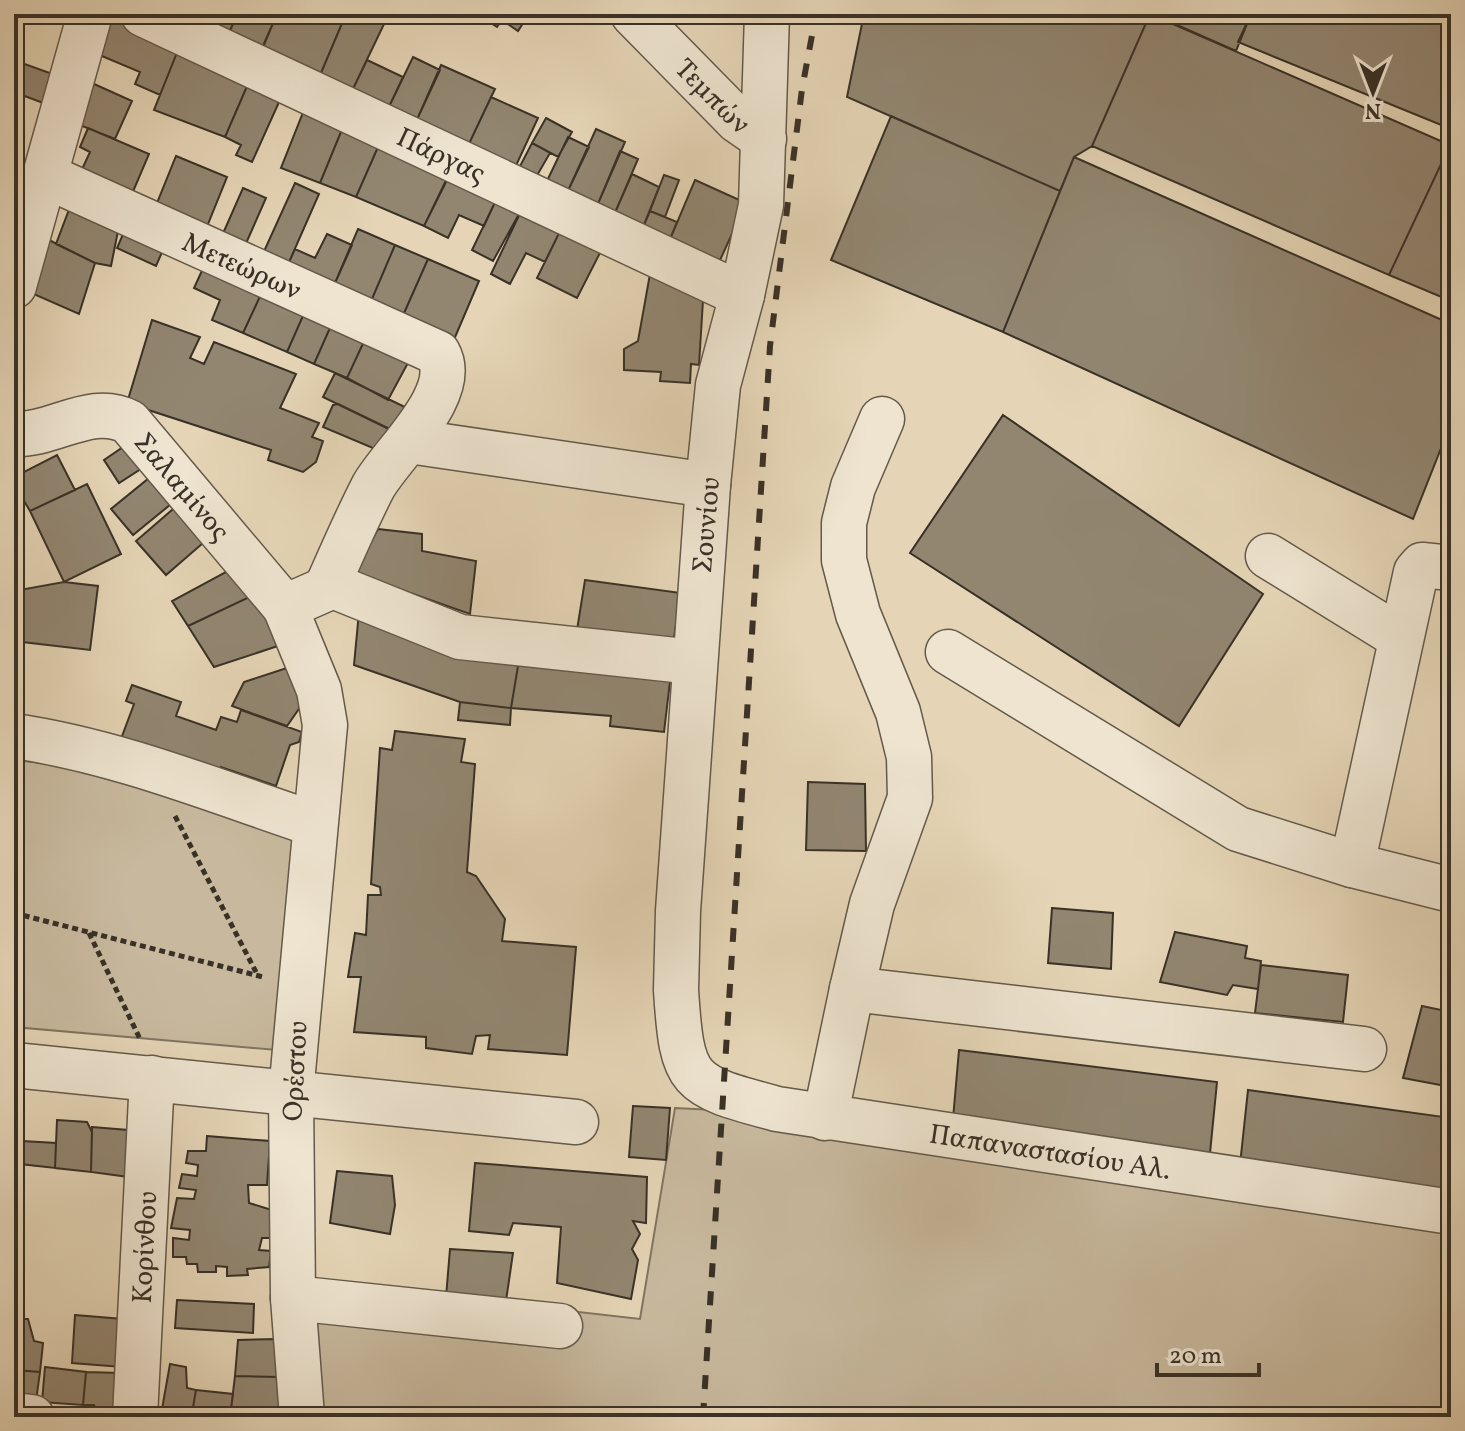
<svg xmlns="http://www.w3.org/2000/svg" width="1465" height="1431" font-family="Vollkorn,serif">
<rect width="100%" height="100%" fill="#e5d5b6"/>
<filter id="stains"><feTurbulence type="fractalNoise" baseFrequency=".0025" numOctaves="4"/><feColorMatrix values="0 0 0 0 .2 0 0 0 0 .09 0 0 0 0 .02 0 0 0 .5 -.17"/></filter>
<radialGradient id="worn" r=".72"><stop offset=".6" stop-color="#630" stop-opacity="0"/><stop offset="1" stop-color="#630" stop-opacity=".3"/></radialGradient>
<path fill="#c8b99e" stroke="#807562" stroke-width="2" d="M14,760L72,766L297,837L277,1050L14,1027Z
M675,1108L755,1112L1451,1221L1450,1417H322L318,1408L315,1282L640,1319Z"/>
<path fill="#928671" stroke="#393127" stroke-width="2" d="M216,14H237L227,38L210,30Z
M237,14H277L263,47L227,38Z
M277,14H328L343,21L318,80L259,55Z
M346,14H368L385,22L351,93L318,80Z
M529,14L518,31L502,20L497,27L478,15Z
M864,14H1150L1092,146L1074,157L1060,191L847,97Z
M1150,14L1450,145L1389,275L1092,146Z
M1152,14H1251L1236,51Z
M1251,14H1451V129L1238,42Z
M114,15L180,45L160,95L135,84L140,72L97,54Z
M180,45L251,77L225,137L154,110Z
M413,57L440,70L415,124L387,111Z
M367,60L403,77L387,111L351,93Z
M19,62L61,77L51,106L14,92Z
M441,65L495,89L467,148L415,124Z
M251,77L284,91L252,162L236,155L241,145L225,137Z
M94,84L132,101L115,139L77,124Z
M491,97L538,118L514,170L467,148Z
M306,105L345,122L320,183L281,168Z
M891,116L1060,191L1003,332L831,260Z
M546,118L572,132L558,157L532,143Z
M345,122L378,147L356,197L320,183Z
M88,128L149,154L129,201L78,178L90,152L80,147Z
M596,129L625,142L597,206L567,193Z
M568,137L589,147L567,193L546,183Z
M532,143L550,153L535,179L518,170Z
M1450,145H1451V301L1389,275Z
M378,147L448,178L424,226L356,197Z
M620,151L638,159L614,215L597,206Z
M176,156L227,177L206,229L155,208Z
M1074,157L1451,324V423L1413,519L1003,332Z
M450,172L498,196L484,226L459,215L448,238L424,226Z
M632,174L659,187L641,232L614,215Z
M664,175L679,180L665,217L650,211Z
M695,180L746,203L716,269L668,244Z
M295,183L319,194L286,269L261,258Z
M243,188L266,198L244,248L221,238Z
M498,196L524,205L493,261L472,250Z
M524,205L563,225L545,262L526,253L510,284L491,274Z
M70,207L119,226L111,266L95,263L56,244Z
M650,211L677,222L668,244L641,232Z
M127,225L166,243L156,266L117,248Z
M563,225L604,245L577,298L537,278Z
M358,229L395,245L369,306L332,290Z
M327,234L352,245L332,290L286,269L295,249L315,258Z
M43,237L95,263L79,314L29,292Z
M395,245L428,259L401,320L369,306Z
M428,259L479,281L453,342L401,320Z
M205,264L263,290L243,333L212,320L220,300L194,288Z
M650,274L703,300L699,365L691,364L690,383L660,381L661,372L624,370V349L638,341Z
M263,290L306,309L287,352L243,333Z
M306,309L333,321L314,364L287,352Z
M152,320L200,337L190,358L204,364L214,342L296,374L280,408L319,423L312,437L323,441L316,462L303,472L268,460L271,450L127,403Z
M333,321L367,335L347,378L314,364Z
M365,339L409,361L388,400L347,378Z
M335,373L415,412L403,436L323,397Z
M338,404L396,432L387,454L323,427L333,405Z
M1003,415L1263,594L1179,726L910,553Z
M132,441L147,465L119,483L104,460Z
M57,455L75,490L30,511L14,484V477Z
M154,474L176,500L133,535L111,509Z
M87,484L121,554L64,582L30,511Z
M180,503L210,537L166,575L136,541Z
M378,529L422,534V551L476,561L470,614L353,573Z
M237,566L258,593L188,626L172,601Z
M585,580L681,593L673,644L577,630Z
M64,582L98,586L90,650L14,641V591Z
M258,593L290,642L214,667L188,626Z
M359,612L519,660L511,708L460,702L354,665Z
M519,660L671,673L664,732L610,726L611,716L511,708Z
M296,665L310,693L287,726L232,706L244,682Z
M132,685L181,702L176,716L216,730L221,717L237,722L241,710L302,732L299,742L290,745L276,786L221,767L220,774L121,739L134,704L126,701Z
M460,702L511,708L510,725L458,720Z
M395,731L465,739L461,762L475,764L467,872L476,876L505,919L502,941L576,947L567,1055L488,1049L490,1035L476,1036L472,1054L426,1048V1037L354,1032L361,977H348L355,933L366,935L368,895H381L380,887L371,884L380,748L392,750Z
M808,782L865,784L866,851L806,850Z
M1052,908L1113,913L1111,969L1048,963Z
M1175,932L1247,946L1245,958L1261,961L1258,989L1233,985L1227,995L1160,982Z
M1261,965L1348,975L1343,1022L1255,1013Z
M1422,1006L1451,1012V1087L1403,1078Z
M959,1050L1217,1082L1210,1153L953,1119Z
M1248,1090L1451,1118L1446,1194L1240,1165Z
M633,1106L670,1108L666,1160L629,1157Z
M14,1114H22L20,1164L14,1163Z
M57,1120L87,1122L92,1132L91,1172L55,1168Z
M92,1127L128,1130L129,1177L91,1172Z
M207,1136L270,1141L267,1185H248L249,1203L275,1211V1238H262L259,1250L271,1251L269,1267L247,1269L248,1275L227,1276V1267L216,1266V1272H198L197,1264H187L186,1257H173V1238L189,1240L190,1230L171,1228L177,1198L194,1199L196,1190L179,1188L182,1174L197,1176L198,1165L186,1163L188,1151H206Z
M22,1141L56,1143L55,1168L20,1164Z
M475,1163L647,1177L646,1223L633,1221L640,1234L632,1249L638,1260L631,1299L557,1283L561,1227L513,1223L509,1235L469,1231Z
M337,1171L392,1176L395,1205L390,1234L330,1223Z
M450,1249L513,1253L506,1301L446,1297Z
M177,1300L254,1304L253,1333L175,1328Z
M75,1315L123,1319L122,1367L72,1363Z
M14,1319H28L34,1341L43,1343L40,1372L14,1370Z
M277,1339L280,1377L235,1376L238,1340Z
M170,1364L186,1367L187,1388L196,1390L192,1413L162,1409Z
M45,1367L86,1372L83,1405L42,1402Z
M14,1370L40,1372L36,1401H14Z
M86,1372L119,1373L118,1414H99L94,1405H83Z
M235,1376L280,1377L284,1417H230Z
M196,1390L233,1394L230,1417L192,1413Z"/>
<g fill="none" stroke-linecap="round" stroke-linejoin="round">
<g stroke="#645a4b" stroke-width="47">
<g id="minor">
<path id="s1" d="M143,14L742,295"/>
<path id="s2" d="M633,14L738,121L764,139"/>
<path id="s3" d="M767,14L761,205L742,295L718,385L708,485L678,911L676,990C682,1084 687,1085 777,1109L1451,1212"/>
<path d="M14,286L90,14"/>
<path id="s4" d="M14,434C54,436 91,402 129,422L285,607L326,589C341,555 356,520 373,487C391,454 461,394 438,353L46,176"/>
<path d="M409,441L708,485"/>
<path d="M1268,556L1401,638"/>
<path d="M328,584L460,637L694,662"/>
<path d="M285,607L319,690L325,725L291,1093L293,1298L302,1417"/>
<path d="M948,652L1238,829L1352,865L1451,890"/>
<path d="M14,736C117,751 215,791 314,824"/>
<path d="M1352,865L1416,572L1422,565L1451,568"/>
<path d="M852,989L872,904L910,798L909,757L898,712L858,614L844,560V523L853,487L882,419"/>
<path d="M14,1065L576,1122"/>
<path d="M825,1118L852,989L1364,1049"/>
<path d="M293,1298L560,1326"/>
<path d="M14,1415L32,1417"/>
<path id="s5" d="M135,1417L152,1078"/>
</g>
</g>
<path stroke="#393127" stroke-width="5" stroke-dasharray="6 4" stroke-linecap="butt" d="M175,816L257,974
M14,913L263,977
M89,933L140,1039"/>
<use href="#minor" stroke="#eee4d0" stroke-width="44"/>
<path stroke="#393127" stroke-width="6" stroke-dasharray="14 14" stroke-linecap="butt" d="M703,1417L770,346L802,89L816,14"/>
</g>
<g text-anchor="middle" stroke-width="6" stroke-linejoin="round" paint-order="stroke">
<g font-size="28" fill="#393127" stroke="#eee4d0">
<text dy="10" stroke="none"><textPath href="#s2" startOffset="114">Τεμπών</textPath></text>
<text dy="10" stroke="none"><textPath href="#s1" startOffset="330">Πάργας</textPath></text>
<text transform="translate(242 265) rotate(24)" y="10">Μετεώρων</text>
<text dy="10" stroke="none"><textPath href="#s4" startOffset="202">Σαλαμίνος</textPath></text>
<text transform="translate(705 525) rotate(-85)" y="10">Σουνίου</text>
<text transform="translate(294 1071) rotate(-87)" y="10">Ορέστου</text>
<text dy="10" stroke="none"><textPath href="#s3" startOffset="1438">Παπαναστασίου Αλ.</textPath></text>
<text dy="10" stroke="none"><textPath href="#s5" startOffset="170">Κορίνθου</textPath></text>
</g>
</g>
<rect width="1465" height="1431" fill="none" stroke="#e5d5b6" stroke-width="48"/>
<rect x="16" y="16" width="1433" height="1399" fill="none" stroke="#393127" stroke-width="4"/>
<rect x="24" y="24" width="1417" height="1383" fill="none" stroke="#393127" stroke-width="2"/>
<g transform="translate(1373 92) rotate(180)" stroke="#eee4d0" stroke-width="6" paint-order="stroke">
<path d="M0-6L14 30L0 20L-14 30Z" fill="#393127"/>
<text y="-12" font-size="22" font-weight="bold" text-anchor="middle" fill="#393127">N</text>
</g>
<path d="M1157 1363v12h102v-12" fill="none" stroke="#393127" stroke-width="4"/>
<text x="1169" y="1363" font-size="24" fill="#393127" stroke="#eee4d0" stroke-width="6" paint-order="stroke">20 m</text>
<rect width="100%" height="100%" filter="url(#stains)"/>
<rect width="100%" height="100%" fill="url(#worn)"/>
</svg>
